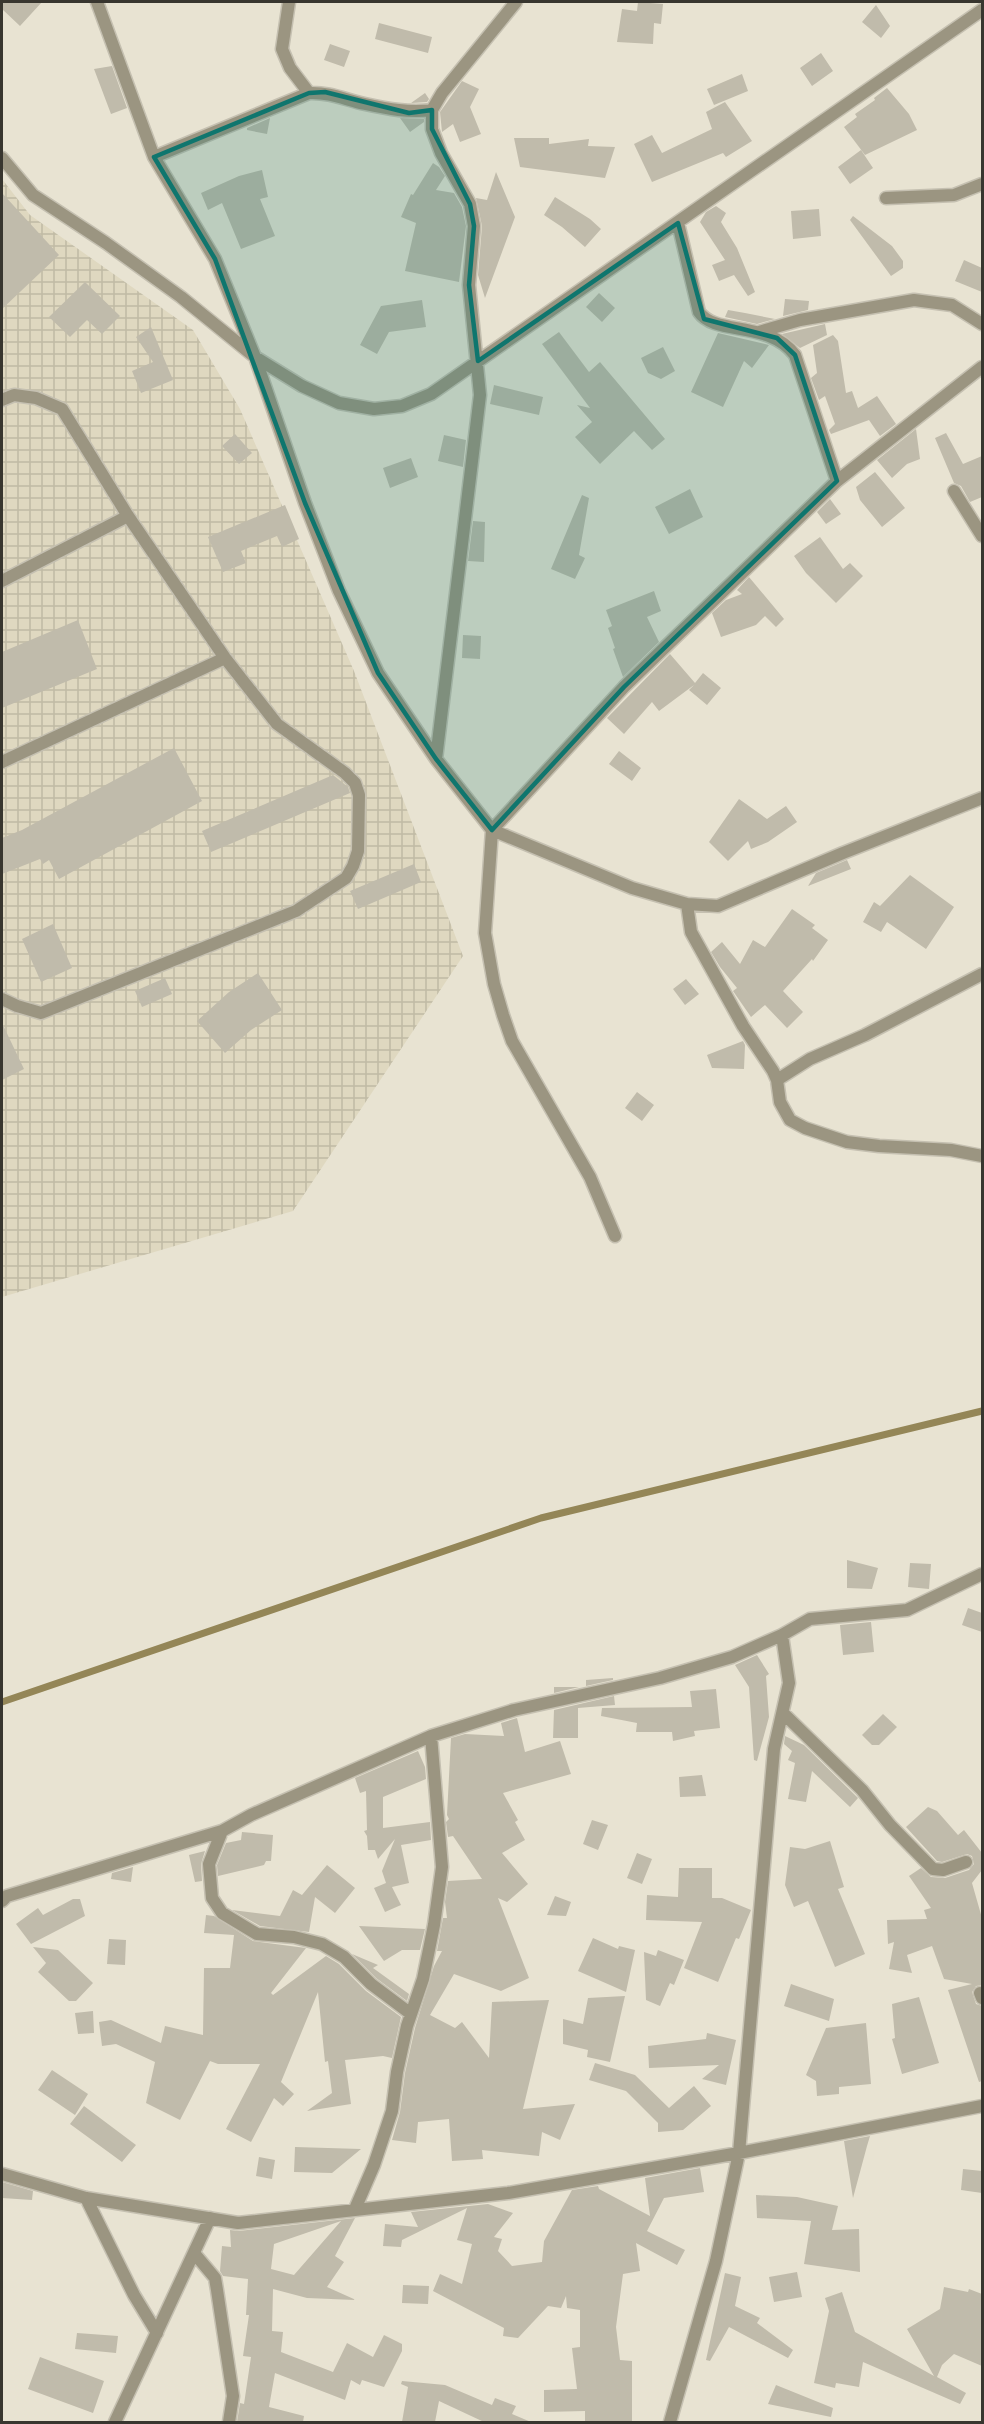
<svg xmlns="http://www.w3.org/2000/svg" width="984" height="2424" font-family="'Open Sans',sans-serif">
<defs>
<pattern id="industrial-grid" width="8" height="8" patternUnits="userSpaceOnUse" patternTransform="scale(1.5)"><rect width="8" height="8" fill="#dfd8c0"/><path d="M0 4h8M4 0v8" fill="none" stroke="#c0baa5"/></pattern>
</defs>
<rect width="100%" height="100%" fill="#e8e3d2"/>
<path fill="url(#industrial-grid)" d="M2,179L30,215L193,330L240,409L354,671L463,956L293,1211L2,1297Z"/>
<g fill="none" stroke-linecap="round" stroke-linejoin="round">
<path stroke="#948657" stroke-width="7" d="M2,1702L541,1518L982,1411"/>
</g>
<path fill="#c0bbab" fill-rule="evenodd" d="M2,2H42L20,26L2,9Z
M638,2L663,4L661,24L654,23L653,44L617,42L622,9L637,11Z
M876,5L890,26L881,38L862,22Z
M379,23L432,37L428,53L375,39Z
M330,44L350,51L344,67L324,60Z
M821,53L833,71L812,86L800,68Z
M112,66L127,108L111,114L94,69Z
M742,74L748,91L714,105L707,89Z
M462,81L479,89L470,107L481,134L460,142L453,124L442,132L440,112Z
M887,88L909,114L917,130L865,155L844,127L857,117L855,114L875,100L874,98Z
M425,93L429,99L427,102L411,103Z
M725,102L752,141L726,157L723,153L652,182L634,144L652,135L662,153L712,129L706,112Z
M270,118L267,134L247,130V128Z
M400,118L424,119V122L410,132Z
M514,138H549V144L589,139L588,146L615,147L605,178L520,167Z
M861,150L873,168L850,184L838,167Z
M433,163L439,167L445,176L436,190L454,193L462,207L466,226L459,282L405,271L416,223L401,217L411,194L413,195Z
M262,170L268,197L260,199L275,236L241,249L222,203L208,210L201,193L239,176Z
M496,172L515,217L485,298L478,275L482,226L476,198L487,200Z
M2,193L59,255L2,309Z
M555,197L590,219L601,229L585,247L562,227L544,215Z
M716,206L726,213L721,222L737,248L755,292L748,296L734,275L719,281L712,265L725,260L700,222L706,212Z
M819,209L821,236L793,239L791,211Z
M853,216L892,246L903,261V268L891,276L850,220Z
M964,260L982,268V292L955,281Z
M85,282L120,316L102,334L87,320L70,337L49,317Z
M599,293L615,308L602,322L586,307Z
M785,299L809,301L808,310L783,316Z
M422,300L426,327L389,332L377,354L360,345L381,306Z
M728,310L745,313L775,319L757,324L725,317Z
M825,324L827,335L800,348L782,334Z
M151,327L173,380L141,393L132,371L153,362L136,337Z
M559,332L589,372L600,362L665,439L652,450L634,431L600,464L575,437L592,422L577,405L590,408L542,344Z
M718,333L769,345L752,368L744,361L723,407L691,392Z
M833,335L838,341L846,393L852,391L858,408L877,396L896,424L880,436L869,420L831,434L829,430L835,424L825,396L819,400L811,378L817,373L813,345Z
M663,347L675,371L661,379L648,373L641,358Z
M494,385L543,397L539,415L490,404Z
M916,429L920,459L907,464L892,478L877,460Z
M946,433L963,464L982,456V497L970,502L961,486L954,483L935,438Z
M235,434L252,453L239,464L222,446Z
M444,435L466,440L463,467L438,461Z
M411,458L418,477L390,488L383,468Z
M875,472L905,508L882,527L860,500L856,487Z
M690,489L703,517L669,534L655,507Z
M582,495L589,498L579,555L585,558L575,579L551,569Z
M830,499L841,514L826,524L817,512Z
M285,505L299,539L282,547L277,536L241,551L246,563L223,572L208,537Z
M473,521L485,522L484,562L468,561Z
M820,537L843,569L850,563L863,576L836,603L806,573L794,556Z
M749,577L784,619L776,627L765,616L756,625L721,637L712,613L726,600L742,594L737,590Z
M654,591L661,611L647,617L659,642L623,677L613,649L615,648L608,628L612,626L606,610Z
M78,620L97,669L2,708V652Z
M463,635L481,636L480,659L462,658Z
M670,654L695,683L703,673L721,688L707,705L689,690L694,685L659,711L652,702L624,734L607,718Z
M174,748L202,801L59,879L49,860L43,864L40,859L2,874V838L22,830Z
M619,751L641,768L632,781L609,764Z
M333,775L348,787L350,793L211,852L202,831Z
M739,799L767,819L786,806L797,822L768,842L751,849L748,841L728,861L709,842Z
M847,860L851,869L808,886L816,873Z
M414,864L421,882L358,909L350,891Z
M910,875L954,907L926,949L887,922L881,932L863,922L874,902L880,906Z
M792,909L815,925L812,928L828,940L813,961L812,959L783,991L803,1012L787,1028L765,1005L751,1017L733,991L737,988L720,967L711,952L722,942L740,964L753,940L765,947Z
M53,924L72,968L41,982L22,939Z
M258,973L282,1010L251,1030L225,1053L197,1021L229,992Z
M165,978L172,994L142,1007L135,991Z
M686,979L699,994L685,1005L673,989Z
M2,1023L24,1069L2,1080Z
M743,1041L745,1045L744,1069L712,1068L707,1055Z
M637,1092L654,1105L642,1121L625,1108Z
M847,1560L878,1568L872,1589L847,1588Z
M910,1563L931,1564L929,1589L908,1587Z
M968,1608L982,1613V1632L962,1625Z
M871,1622L874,1652L843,1655L840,1625Z
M757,1655L769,1674L766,1676L769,1717L757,1761L754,1760L749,1687L735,1665Z
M613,1678V1680L586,1686V1680Z
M554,1687H579L554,1693Z
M716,1689L720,1728L694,1731L695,1736L673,1741L672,1732H636L637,1723L601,1716L602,1708L692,1707L690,1691Z
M614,1696L615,1705L578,1708V1738H553L554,1710Z
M883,1714L897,1727L879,1745H872L862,1735Z
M517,1718L525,1752L560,1741L571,1774L503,1793L518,1820L515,1822L525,1840L502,1853L528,1884L507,1902L498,1898L529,1978L501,1991L454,1974L430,2015L455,2028L462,2022L489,2058L492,2002L549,2000L523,2109L575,2104L560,2140L542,2132L539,2156L482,2150L483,2159L452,2161L449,2119L418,2122L416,2143L392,2140L400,2112L405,2073L415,2028L434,1966L442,1951H437L443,1918H447L445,1902L448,1881L482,1879L453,1836L448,1837L446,1822L449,1819L447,1815L451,1738L465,1734L504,1736L501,1723Z
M785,1736L804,1745L856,1796L858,1798L850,1807L812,1771L806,1802L788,1799L795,1763L788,1760L792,1751L784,1744Z
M418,1751L425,1767L426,1779L383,1797V1828L430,1822L431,1840L401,1845L409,1883L392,1887L401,1905L385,1912L374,1888L386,1883L382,1871L395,1839L378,1859L375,1850H368L367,1836L364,1831L367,1830L366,1791L360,1793L355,1778Z
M702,1775L706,1796L680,1797L679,1777Z
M928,1807L937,1811L958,1835L964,1830L982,1853V1870L972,1883L982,1918V1985L976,1986L972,1992L976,2004L982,2006V2081L979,2082L948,1990L972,1984L944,1979L932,1946L907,1955L912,1973L889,1969L894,1942L888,1944L887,1920L927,1919L924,1910L931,1908L909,1876L921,1868L931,1877L945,1878L969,1870L974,1864L972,1856L967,1854L942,1862L937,1861L906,1827Z
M592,1820L608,1825L598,1850L583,1844Z
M242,1832L273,1835L271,1861H266L264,1865L218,1876L217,1865L226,1843L241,1840Z
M830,1841L844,1887L838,1889L865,1954L835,1967L808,1901L794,1907L785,1885L790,1847L805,1849Z
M205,1851L201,1864L202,1881L195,1882L189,1855Z
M637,1853L652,1859L642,1884L627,1878Z
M327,1865L355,1888L335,1913L315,1897L309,1932L260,1926L232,1910L280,1916L293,1890L302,1895Z
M133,1867L131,1882L111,1879L112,1873Z
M679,1868H712V1898H722L751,1910L739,1939L736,1938L718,1982L684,1968L702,1922L646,1920L647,1895L678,1897Z
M555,1896L571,1902L566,1916L547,1915Z
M73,1899H80L85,1916L31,1944L16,1924L38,1908L43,1915Z
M206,1915L214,1916L253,1941L306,1948L271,1993L273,1995L326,1956L339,1964L366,1991L401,2017L392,2058L383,2056L345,2060L351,2104L307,2111L332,2093L328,2061L325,2062L318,1992L281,2082L294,2094L283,2106L274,2098L251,2142L226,2129L260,2064H218L210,2061L180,2120L146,2103L155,2062L116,2044L102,2046L99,2022L111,2020L161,2043L165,2026L203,2035L204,1968H230L234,1935L204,1933Z
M359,1926L425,1929L420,1950H402L384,1961Z
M593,1938L618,1949L619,1946L635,1950L626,1992L578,1971Z
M109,1939L126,1940L125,1965L107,1964Z
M33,1947L58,1950L93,1983L76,2001H69L38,1972L46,1963Z
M658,1950L684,1960L674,1985L670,1983L660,2006L646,2000L644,1952L656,1956Z
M352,1954L378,1965L373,1968L409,1994L407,2001L376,1978Z
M791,1984L834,1999L829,2021L784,2006Z
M625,1996L610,2062L587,2057L588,2050L563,2044V2019L583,2024L588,1998Z
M919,1997L939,2063L902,2074L892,2039L895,2038L892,2004Z
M93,2011L94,2033L78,2034L75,2013Z
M866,2023L871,2084L839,2087V2094L817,2096L816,2081L806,2075L826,2028Z
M707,2033L736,2040L726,2085L702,2079L719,2065L649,2068L648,2046L706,2039Z
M595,2063L635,2075L669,2108L694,2086L711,2106L683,2130L658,2132V2123L626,2091L589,2080Z
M52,2070L88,2094L75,2115L38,2090Z
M84,2106L136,2145L122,2162L70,2124Z
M870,2136L867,2146L853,2198L844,2141Z
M295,2147L361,2149L332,2173L294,2172Z
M259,2157L275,2160L272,2179L256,2176Z
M700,2168L704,2192L664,2198L647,2231L685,2250L677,2265L636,2243L640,2271L623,2274L616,2327L620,2360L632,2361V2422H585V2411L544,2412V2390L577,2389L572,2348L580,2347V2310L567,2308L566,2296L561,2308L548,2306L518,2338L503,2336L504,2328L433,2291L440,2274L462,2284L472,2244L457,2240L467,2208L402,2240L401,2247L383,2246L385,2224L418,2227L411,2212L488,2204L513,2213L494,2237L502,2239L498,2251L512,2266L542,2262L544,2241L572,2190L598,2186L599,2189L650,2216L645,2178Z
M963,2169L982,2171V2193L961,2190Z
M2,2182L33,2191L32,2200L2,2198Z
M756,2195L797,2197L838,2206L832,2230L859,2229L860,2272L804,2264L811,2221L757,2218Z
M355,2218L335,2256L344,2262L327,2287L356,2300L307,2298L273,2289L272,2331L283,2332L281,2352L333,2372L347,2343L373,2357L384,2335L402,2344V2351L384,2387L362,2380L360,2385L351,2380L345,2400L275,2373L269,2407L304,2416L303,2422H237L240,2403L244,2404L251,2357L243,2356L249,2315H246L248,2279L223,2276L220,2271L222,2246L231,2247L230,2230L239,2231ZM341,2221L294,2275L271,2269L274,2244Z
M797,2272L802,2297L774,2302L769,2277Z
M725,2273L741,2277L735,2306L760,2318L757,2323L793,2350L788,2358L729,2327L710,2361L706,2360Z
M403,2285L429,2286L428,2304L402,2303Z
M944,2287L968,2292L969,2289L982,2294V2366L954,2354L942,2365L937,2377L966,2393L960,2404L863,2362L859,2387L836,2383L835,2388L814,2383L829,2311L825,2298L842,2292L855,2332L934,2376L907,2329L940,2309Z
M77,2333L118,2336L116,2353L75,2349Z
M40,2357L104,2381L93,2413L28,2389Z
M402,2381L445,2385L492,2405L495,2398L516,2406L512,2414L531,2422H484L439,2401L435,2422H402L408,2387L401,2384Z
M776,2385L833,2408L831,2417L768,2404Z"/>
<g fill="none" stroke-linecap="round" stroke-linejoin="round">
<g stroke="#c5c0b1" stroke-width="15">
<path id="lane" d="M2,400L14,395L36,398L62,409L128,516L225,658L277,724L345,773L355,783L359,795L358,851L353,866L346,878L296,911L41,1013L17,1006L2,999
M2,581L128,516
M2,762L225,658"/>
</g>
<g stroke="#c5c0b1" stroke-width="15">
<path id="street" d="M97,2L154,157L215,259L255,357L305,503L339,591L378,673L436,759L492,830L632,888L687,904L718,906L843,853L982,798
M289,2L282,49L290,68L309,93
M154,157L309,93C330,92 346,100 365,104C388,109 409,113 432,110
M2,158L33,195L106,243L181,297L255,357L302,386L339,403L374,409L402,406L431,394L982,10
M886,198L954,195L982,184
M678,223L699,312C715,336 769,320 795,355L837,481
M759,332L800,320L914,300L952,305L982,324
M954,491L982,536
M436,759L480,395L469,285L474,226L470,204L441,153L432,129V110L442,93L516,2
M687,904L691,932L743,1026L773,1071L777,1080L780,1102L790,1120L805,1128L847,1142L879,1146L951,1150L982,1156
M777,1080L810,1059L865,1035L982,974
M615,1236L590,1177L512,1041L503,1015L494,984L485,933L492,830L624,687L837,481L982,367
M783,1713L862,1790L890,1825L933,1869L943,1870L966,1862
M2,1901L7,1896L222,1831
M980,1993L982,1998
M411,2014L371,1984L344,1957L322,1944L294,1937L257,1934L222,1913L212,1898L209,1864L222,1831L251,1815L431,1736L514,1710L660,1678L732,1657L782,1635L810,1619L907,1610L982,1574
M2,2174L86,2198L238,2223L508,2193L739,2153L982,2106
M86,2198L134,2295L157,2333
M355,2209L374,2165L392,2111L397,2072L407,2026L423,1979L434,1925L442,1867L431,1736
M194,2253L215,2278L217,2290L233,2396L229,2422
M115,2422L210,2218
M670,2422L716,2261L739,2153L774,1749L789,1683L782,1635"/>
</g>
<use href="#lane" stroke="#9b9581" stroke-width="12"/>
<use href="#street" stroke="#9b9581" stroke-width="12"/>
</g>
<path fill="#0f766e" fill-opacity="0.2" stroke="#0f766e" stroke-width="4.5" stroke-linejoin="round" d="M325,92L409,113L432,110V129L470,204L474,226L469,285L478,361L678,223L704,319L777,338L795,355L837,481L624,687L492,830L436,759L378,673L305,503L215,259L154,157L309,93Z"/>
<rect width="984" height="2424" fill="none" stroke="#38362f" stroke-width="6"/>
</svg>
